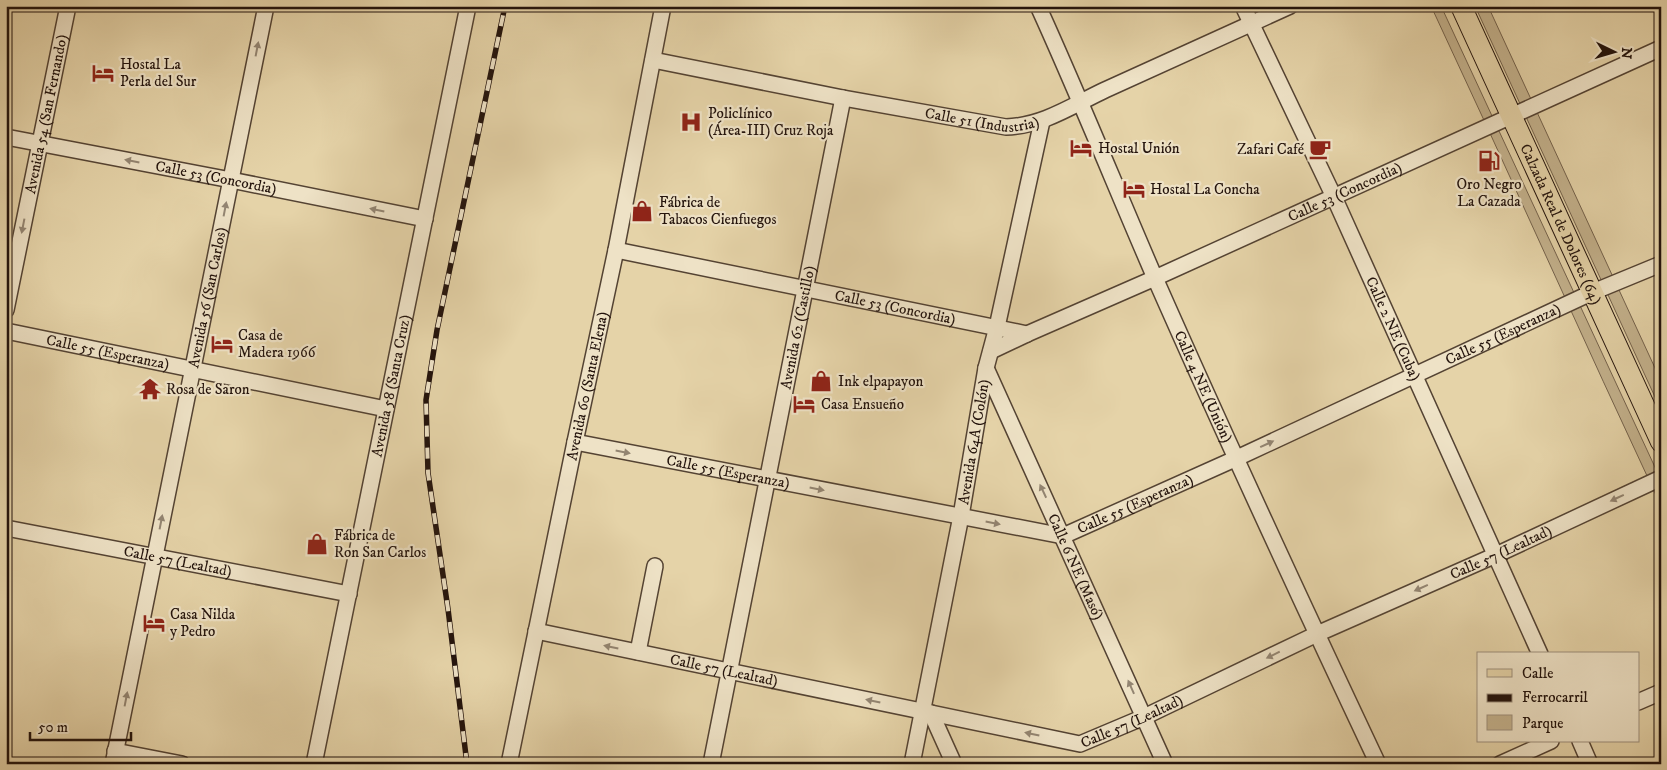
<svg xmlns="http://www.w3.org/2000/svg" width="1667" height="770" font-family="'IM FELL DW Pica',serif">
<rect width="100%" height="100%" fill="#e5d3a8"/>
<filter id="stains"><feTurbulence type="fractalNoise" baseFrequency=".004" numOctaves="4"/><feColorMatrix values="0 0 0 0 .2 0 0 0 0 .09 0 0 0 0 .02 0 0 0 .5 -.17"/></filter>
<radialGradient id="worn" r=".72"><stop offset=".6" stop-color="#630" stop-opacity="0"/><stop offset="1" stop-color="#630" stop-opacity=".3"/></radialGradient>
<path fill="#c4b28d" stroke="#74624c" d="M1431,6H1441L1660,478L1661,506C1583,340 1509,172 1431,6Z
M1475,6H1488L1661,381V410Z"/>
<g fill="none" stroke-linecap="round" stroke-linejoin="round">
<g stroke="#544333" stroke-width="18">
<g id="minor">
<path id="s1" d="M1038,6C1079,96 1116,188 1155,278C1227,441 1302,603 1378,764"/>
<path id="s2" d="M1243,6L1334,197L1540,654"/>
<path id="s3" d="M653,60L843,98L1006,127C1043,126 1073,105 1105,90C1167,62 1229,34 1290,6"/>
<path id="s4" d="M6,137L231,180L425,219"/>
<path id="s5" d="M616,250L1027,334"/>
<path id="s6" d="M6,310L68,6"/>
<path id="s7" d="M6,331L386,409"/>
<path id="s8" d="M991,351L1027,334L1155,278L1661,48"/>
<path id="s9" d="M986,368L1165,764"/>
<path id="s10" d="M575,442L1063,536L1237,458L1593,292L1661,264"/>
<path id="s11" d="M6,528L349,594"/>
<path id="s12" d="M536,631L1080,744L1144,717L1317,634L1496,555L1661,478"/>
<path d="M638,652L655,566"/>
<path d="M1638,702L1661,692"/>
<path d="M931,713L954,764"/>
<path d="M1580,741L1590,764"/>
<path d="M115,751L182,764"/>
<path id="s13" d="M113,764L266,6"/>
<path id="s14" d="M314,764L468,6"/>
<path id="s15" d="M509,764L575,442L616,250L663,6"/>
<path id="s16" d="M711,764L843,98"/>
<path id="s17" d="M912,764L961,516L986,368L997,327L1042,121"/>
<path d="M1500,764L1551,741"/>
</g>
</g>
<g stroke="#23130c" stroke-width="22">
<g id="major">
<path id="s18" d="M1461,6L1661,442"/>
</g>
</g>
<use href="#minor" stroke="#eee2c6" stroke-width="15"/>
<use href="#major" stroke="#e5d3a8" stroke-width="20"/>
<g stroke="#23130c" stroke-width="5.5">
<path id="rail" d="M467,764L448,609L428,473L426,400L437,330L505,6"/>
</g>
<use href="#rail" stroke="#eee2c6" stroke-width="4" stroke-dasharray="11" stroke-linecap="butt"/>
</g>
<defs><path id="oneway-solid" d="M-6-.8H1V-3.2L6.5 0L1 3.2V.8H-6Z" transform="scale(1.25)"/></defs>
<g fill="#938572">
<use href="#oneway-solid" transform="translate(257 49) rotate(-79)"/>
<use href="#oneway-solid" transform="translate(132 161) rotate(-169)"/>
<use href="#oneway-solid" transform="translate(225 209) rotate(-79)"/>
<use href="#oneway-solid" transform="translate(377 210) rotate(-168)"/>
<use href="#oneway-solid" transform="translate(23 226) rotate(101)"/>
<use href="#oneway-solid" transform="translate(1267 444) rotate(-25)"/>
<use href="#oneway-solid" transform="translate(623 452) rotate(11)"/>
<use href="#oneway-solid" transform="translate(817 489) rotate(11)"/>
<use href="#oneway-solid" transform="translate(1043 491) rotate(-115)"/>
<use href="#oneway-solid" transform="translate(1617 498) rotate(155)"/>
<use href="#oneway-solid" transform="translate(161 522) rotate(-79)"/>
<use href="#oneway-solid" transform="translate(993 523) rotate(11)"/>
<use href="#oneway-solid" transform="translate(1421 588) rotate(156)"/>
<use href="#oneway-solid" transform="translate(611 647) rotate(-168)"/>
<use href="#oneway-solid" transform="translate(1273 655) rotate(154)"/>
<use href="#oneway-solid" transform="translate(1131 687) rotate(-114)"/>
<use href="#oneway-solid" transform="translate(126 699) rotate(-79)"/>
<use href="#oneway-solid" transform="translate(873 701) rotate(-168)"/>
<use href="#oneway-solid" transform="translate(1032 734) rotate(-168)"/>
</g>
<defs>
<g id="hotel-bare" transform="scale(1.725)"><path d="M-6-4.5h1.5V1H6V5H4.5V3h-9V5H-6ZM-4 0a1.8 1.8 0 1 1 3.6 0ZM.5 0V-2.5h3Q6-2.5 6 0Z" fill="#8f2418" stroke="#eee2c6" stroke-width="2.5" paint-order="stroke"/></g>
<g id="hospital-bare" transform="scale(1.725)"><path d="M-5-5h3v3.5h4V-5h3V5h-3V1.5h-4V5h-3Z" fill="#8f2418" stroke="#eee2c6" stroke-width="2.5" paint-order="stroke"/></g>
<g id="cafe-bare" transform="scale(1.725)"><path d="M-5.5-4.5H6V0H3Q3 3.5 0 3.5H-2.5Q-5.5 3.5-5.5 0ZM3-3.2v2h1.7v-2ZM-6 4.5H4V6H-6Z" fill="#8f2418" stroke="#eee2c6" stroke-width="2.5" paint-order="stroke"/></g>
<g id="fuel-bare" transform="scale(1.725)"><path d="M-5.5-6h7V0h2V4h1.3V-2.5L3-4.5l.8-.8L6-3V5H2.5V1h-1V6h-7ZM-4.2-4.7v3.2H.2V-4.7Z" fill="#8f2418" stroke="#eee2c6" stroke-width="2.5" paint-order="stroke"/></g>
<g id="shop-bare" transform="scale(1.725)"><path d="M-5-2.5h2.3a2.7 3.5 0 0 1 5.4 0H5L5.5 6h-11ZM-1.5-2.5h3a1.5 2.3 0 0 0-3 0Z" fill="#8f2418" stroke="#eee2c6" stroke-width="2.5" paint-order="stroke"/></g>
<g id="temple-bare" transform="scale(1.725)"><path d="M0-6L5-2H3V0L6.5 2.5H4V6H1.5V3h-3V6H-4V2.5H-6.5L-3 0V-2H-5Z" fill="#8f2418" stroke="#eee2c6" stroke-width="2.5" paint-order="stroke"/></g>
</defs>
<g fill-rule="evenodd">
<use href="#hotel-bare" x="103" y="73"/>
<use href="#hospital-bare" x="691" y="122"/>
<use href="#hotel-bare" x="1081" y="148"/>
<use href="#cafe-bare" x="1320" y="149"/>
<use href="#fuel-bare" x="1489" y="161"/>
<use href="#hotel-bare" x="1134" y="189"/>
<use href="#shop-bare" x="642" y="211"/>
<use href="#hotel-bare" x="222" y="344"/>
<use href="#shop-bare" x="821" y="381"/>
<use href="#temple-bare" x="150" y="389"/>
<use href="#hotel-bare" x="804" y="404"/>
<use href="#shop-bare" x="317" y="544"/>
<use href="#hotel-bare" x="154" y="623"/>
</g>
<g text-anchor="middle" stroke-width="4.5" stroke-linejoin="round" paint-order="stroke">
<g font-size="15" fill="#23130c" stroke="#eee2c6" text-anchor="start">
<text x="120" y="69">Hostal La<tspan x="120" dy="17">Perla del Sur</tspan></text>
<text x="708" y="118">Policlínico<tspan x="708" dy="17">(Área-III) Cruz Roja</tspan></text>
<text x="1098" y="153">Hostal Unión</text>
<text x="1304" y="154" text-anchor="end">Zafari Café</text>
<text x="1489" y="189" text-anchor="middle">Oro Negro<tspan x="1489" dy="17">La Cazada</tspan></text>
<text x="1150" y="194">Hostal La Concha</text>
<text x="659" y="207">Fábrica de<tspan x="659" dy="17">Tabacos Cienfuegos</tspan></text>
<text x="238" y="340">Casa de<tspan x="238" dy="17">Madera 1966</tspan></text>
<text x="838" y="386">Ink elpapayon</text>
<text x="166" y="394">Rosa de Saron</text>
<text x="821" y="409">Casa Ensueño</text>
<text x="334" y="540">Fábrica de<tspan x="334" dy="17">Ron San Carlos</tspan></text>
<text x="170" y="619">Casa Nilda<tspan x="170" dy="17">y Pedro</tspan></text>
</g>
<g font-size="15" fill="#23130c" stroke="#eee2c6">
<text dy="5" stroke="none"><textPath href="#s6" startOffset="200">Avenida 54 (San Fernando)</textPath></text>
<text dy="5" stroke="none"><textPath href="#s3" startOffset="335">Calle 51 (Industria)</textPath></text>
<text dy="5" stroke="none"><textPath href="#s4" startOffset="214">Calle 53 (Concordia)</textPath></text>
<text dy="5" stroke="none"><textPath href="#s8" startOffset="388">Calle 53 (Concordia)</textPath></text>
<text dy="5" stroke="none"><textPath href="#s18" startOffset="240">Calzada Real de Dolores (64)</textPath></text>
<text dy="5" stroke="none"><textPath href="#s13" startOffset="476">Avenida 56 (San Carlos)</textPath></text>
<text dy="5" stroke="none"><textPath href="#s5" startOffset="285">Calle 53 (Concordia)</textPath></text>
<text dy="5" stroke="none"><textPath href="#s16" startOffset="445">Avenida 62 (Castillo)</textPath></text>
<text dy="5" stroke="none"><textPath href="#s2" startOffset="356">Calle 2 NE (Cuba)</textPath></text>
<text dy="5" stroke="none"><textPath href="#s10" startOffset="981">Calle 55 (Esperanza)</textPath></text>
<text dy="5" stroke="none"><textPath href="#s7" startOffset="104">Calle 55 (Esperanza)</textPath></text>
<text dy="5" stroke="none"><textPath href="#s14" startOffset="386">Avenida 58 (Santa Cruz)</textPath></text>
<text dy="5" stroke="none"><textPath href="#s15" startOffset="386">Avenida 60 (Santa Elena)</textPath></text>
<text dy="5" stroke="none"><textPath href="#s1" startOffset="415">Calle 4 NE (Unión)</textPath></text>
<text dy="5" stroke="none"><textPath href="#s17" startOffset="328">Avenida 64A (Colón)</textPath></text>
<text dy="5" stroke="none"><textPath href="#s10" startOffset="156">Calle 55 (Esperanza)</textPath></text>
<text dy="5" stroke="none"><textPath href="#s10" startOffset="576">Calle 55 (Esperanza)</textPath></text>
<text dy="5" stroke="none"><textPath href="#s12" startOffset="1018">Calle 57 (Lealtad)</textPath></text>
<text dy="5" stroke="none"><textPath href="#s11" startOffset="175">Calle 57 (Lealtad)</textPath></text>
<text dy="5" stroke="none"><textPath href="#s9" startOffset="218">Calle 6 NE (Masó)</textPath></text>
<text dy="5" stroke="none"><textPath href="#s12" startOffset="192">Calle 57 (Lealtad)</textPath></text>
<text dy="5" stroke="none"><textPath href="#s12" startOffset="612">Calle 57 (Lealtad)</textPath></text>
</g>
</g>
<rect width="1667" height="770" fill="none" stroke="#e5d3a8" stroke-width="25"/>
<rect x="8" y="8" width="1652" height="755" fill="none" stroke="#23130c" stroke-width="2.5"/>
<rect x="12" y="12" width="1642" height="745" fill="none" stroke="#23130c"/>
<rect x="1477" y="652" width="162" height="90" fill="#eee2c6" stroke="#9d8f7c"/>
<rect x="1487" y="669" width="25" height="8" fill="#e5d3a8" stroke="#9d8f7c"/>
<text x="1522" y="678" font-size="15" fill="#23130c">Calle</text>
<rect x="1487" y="694" width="25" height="8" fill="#23130c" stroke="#9d8f7c"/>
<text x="1522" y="702" font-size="15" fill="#23130c">Ferrocarril</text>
<rect x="1487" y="715" width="25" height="15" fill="#c4b28d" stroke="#9d8f7c"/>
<text x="1522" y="728" font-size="15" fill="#23130c">Parque</text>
<g transform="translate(1614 52) rotate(95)" stroke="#eee2c6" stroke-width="4" paint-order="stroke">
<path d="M0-4L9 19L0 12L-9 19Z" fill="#23130c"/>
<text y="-8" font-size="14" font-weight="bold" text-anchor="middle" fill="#23130c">N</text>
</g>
<path d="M30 732v8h101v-8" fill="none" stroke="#23130c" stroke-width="2.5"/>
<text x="38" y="732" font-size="15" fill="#23130c" stroke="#eee2c6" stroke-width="4" paint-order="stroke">50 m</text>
<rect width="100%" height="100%" filter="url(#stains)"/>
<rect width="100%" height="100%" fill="url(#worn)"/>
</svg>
